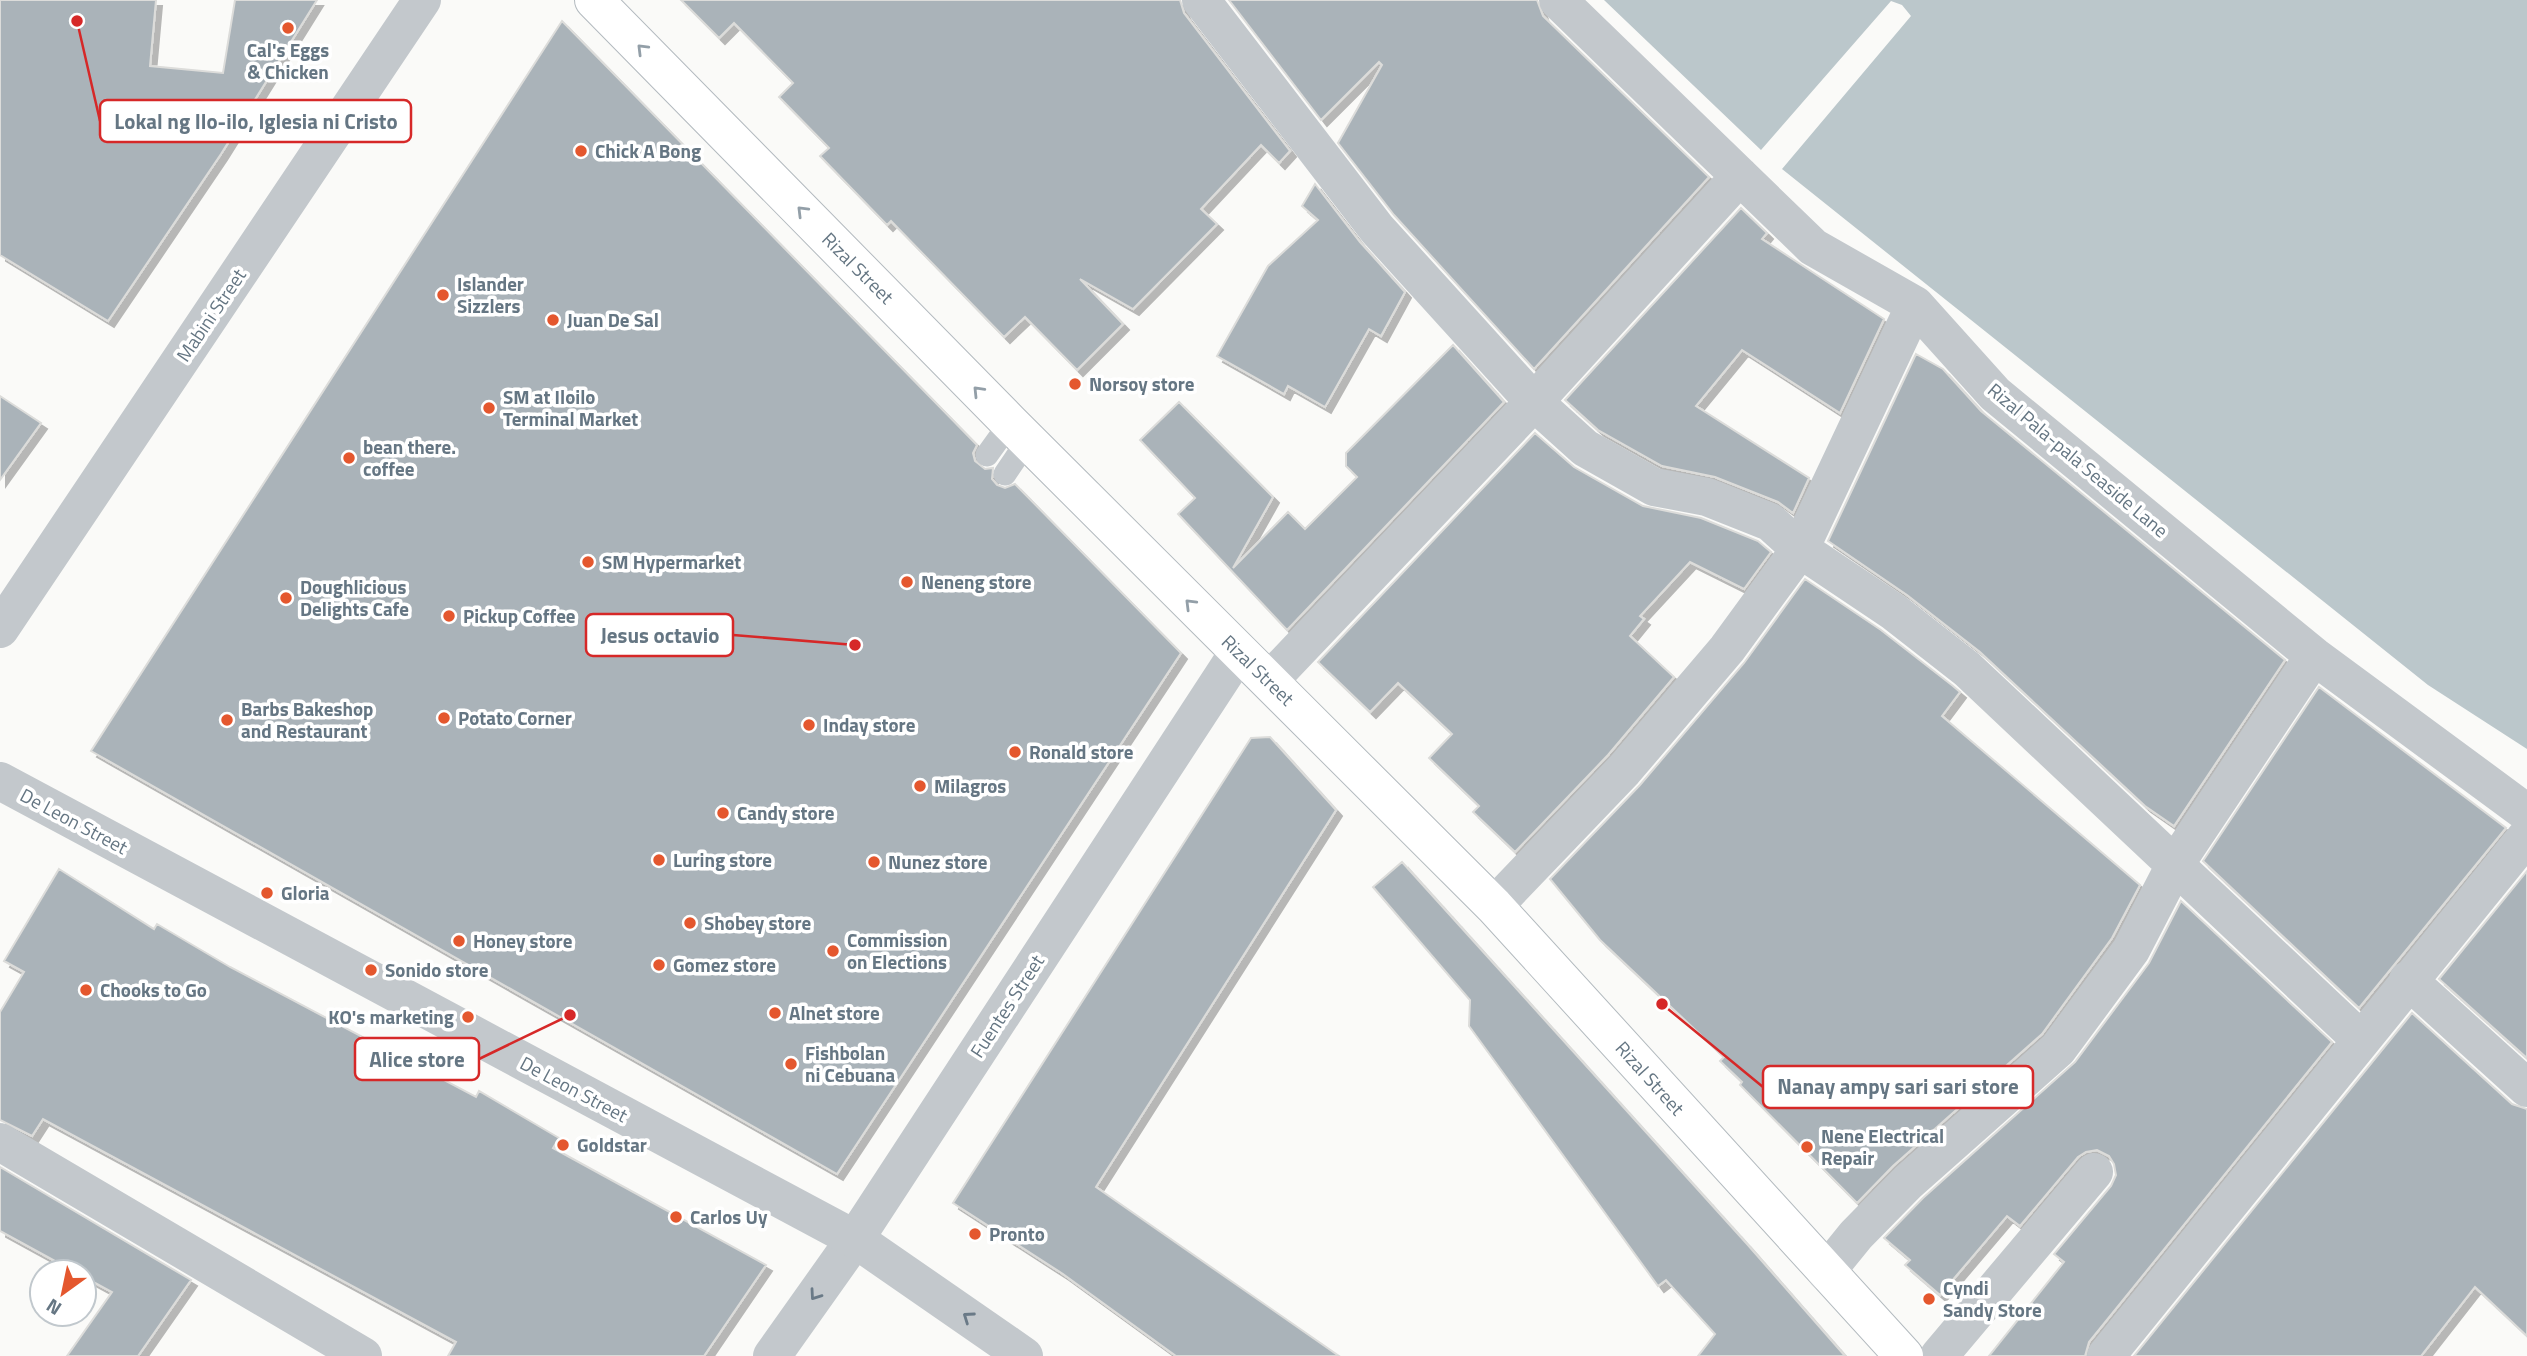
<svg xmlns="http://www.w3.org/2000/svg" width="2527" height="1356" font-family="'Titillium Web',sans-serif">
<defs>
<filter id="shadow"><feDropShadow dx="6" dy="6" stdDeviation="0" flood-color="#0004"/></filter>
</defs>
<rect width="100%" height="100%" fill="#fafaf8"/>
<path fill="#bbc7cb" d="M1604,0H2527V749L2428,685L1782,169L1911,16L1902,5L1891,1L1761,150Z"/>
<path fill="#aab3b9" stroke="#dcdcda" stroke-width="2" filter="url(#shadow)" d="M0,0H156L150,66L223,73L235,0H317L221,154L108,321L0,255Z
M681,0H1180L1184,13L1290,151L1279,163L1261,145L1201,209L1217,224L1133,309L1080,279L1123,324L1077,370L1025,317L1004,337L891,221L887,225L820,156L829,148L779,97L793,83L734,23L719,38Z
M1229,0H1537L1543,16L1709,177L1534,369L1394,215L1338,143L1382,65L1379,62L1321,120Z
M562,21L977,445L973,453L975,461L985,469L993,468L992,479L997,485L1005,488L1015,484L1181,653L837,1174L91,751Z
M1315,184L1360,242L1405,292L1381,336L1369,329L1325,407L1288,386L1284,394L1217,356L1268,266L1318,220L1302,206Z
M1741,208L1767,233L1762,239L1884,319L1840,413L1742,350L1696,406L1809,478L1793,513L1778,502L1715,477L1662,466L1598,430L1565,400Z
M1453,345L1504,402L1287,630L1178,514L1195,498L1140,440L1179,402L1273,497L1233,568L1288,512L1305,529L1357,477L1346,466V453Z
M1916,354L1943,369L1981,411L2285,660L2174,826L2145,806L1980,652L1907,595L1828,541Z
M0,396L41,423L0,480Z
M1535,433L1574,467L1643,506L1701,518L1758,541L1771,552L1744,589L1690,562L1640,616L1644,619L1630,636L1674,677L1608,755L1515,852L1473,812L1479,806L1429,758L1452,734L1398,683L1370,712L1318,662Z
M1805,579L1881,630L1953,686L1960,692L1942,716L2140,885L2112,938L2042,1034L1893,1166L1857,1203L1740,1085L1742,1082L1720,1061L1724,1057L1600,940L1550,879L1640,785L1744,663Z
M2319,687L2506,828L2359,1008L2203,861Z
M1270,737L1336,810L1096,1187L1339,1356H1176L1063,1274L953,1203L1251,738Z
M1402,862L1747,1244L1845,1356H1698L1715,1334L1666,1280L1658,1286L1469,1026L1470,1000L1373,887Z
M59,869L154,929L157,924L230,967L476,1097L479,1091L559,1138L553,1148L766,1265L704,1356H448L456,1342L43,1119L32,1136L0,1120V1012L24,972L4,961Z
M2527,871V1058L2439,979Z
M2181,901L2332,1042L2089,1342L2085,1356H1989L2064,1262L2054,1254L2111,1186L2116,1175L2114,1164L2109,1156L2097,1150L2086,1152L2078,1157L2020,1226L2007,1216L1940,1295L1905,1265L1910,1260L1884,1238L1923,1198L2075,1062L2149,963Z
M2412,1013L2512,1104L2527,1109V1336L2475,1287L2421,1356H2134Z
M0,1167L191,1280L138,1356H67L112,1292L84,1277V1272H75L0,1231Z"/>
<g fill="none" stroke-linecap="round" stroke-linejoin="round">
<g stroke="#b3babf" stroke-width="40">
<path id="secondary" d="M594,0L1010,423L1494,906L1904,1356"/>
</g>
<path stroke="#c3c8cc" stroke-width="23" d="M987,455L1010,423
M1005,474L1028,440"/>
<path stroke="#c3c8cc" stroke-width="38" d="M1201,0L1377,229L1534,402L1585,448L1654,487L1707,497L1770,522L1800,549L1894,612L1967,669L2361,1040
M1558,0L1813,247L1915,305L1995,394L2314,656L2527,813
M1270,680L1534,402L1740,176
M1494,906L1624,770L1727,649L1800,549L1915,305
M2408,980L2527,1088
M0,1142L363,1356
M1826,1272L1856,1235L1908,1182L2058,1049L2131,950L2176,863L2314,656
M772,1356L855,1239
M1939,1356L2094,1172
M2106,1356L2527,836"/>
<path stroke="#c3c8cc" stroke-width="38" d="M0,629L422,0
M0,781L855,1239L1024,1356
M855,1239L1238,653"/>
<use href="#secondary" stroke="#fff" stroke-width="38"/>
</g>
<defs><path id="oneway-chevron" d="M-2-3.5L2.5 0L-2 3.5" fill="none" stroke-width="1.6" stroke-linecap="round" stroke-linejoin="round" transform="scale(1.75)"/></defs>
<g stroke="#939fa8">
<use href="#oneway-chevron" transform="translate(642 49) rotate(-135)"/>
<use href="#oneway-chevron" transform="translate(802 211) rotate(-135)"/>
<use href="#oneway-chevron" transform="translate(978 391) rotate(-134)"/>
<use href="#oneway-chevron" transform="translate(1190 604) rotate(-135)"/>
</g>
<g stroke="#6a7a87">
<use href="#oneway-chevron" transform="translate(815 1295) rotate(125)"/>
<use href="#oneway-chevron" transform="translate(968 1317) rotate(-145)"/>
</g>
<g fill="#e4572e" stroke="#fff" stroke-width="2.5">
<circle cx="288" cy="28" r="7"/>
<circle cx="581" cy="151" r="7"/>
<circle cx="443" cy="295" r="7"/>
<circle cx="553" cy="320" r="7"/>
<circle cx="1075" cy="384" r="7"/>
<circle cx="489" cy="408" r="7"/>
<circle cx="349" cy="458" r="7"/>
<circle cx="588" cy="562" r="7"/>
<circle cx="907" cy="582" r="7"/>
<circle cx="286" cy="598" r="7"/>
<circle cx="449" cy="616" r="7"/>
<circle cx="444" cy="718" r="7"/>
<circle cx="227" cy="720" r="7"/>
<circle cx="809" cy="725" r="7"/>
<circle cx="1015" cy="752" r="7"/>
<circle cx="920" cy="786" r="7"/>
<circle cx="723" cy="813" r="7"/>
<circle cx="659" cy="860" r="7"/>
<circle cx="874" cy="862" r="7"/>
<circle cx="267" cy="893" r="7"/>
<circle cx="690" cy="923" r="7"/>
<circle cx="459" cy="941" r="7"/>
<circle cx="833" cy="951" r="7"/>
<circle cx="659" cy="965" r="7"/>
<circle cx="371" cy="970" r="7"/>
<circle cx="86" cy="990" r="7"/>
<circle cx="775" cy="1013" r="7"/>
<circle cx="468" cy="1017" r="7"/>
<circle cx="791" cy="1064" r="7"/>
<circle cx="563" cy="1145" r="7"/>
<circle cx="1807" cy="1147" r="7"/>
<circle cx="676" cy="1217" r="7"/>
<circle cx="975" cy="1234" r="7"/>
<circle cx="1929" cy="1299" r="7"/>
</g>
<g text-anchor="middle" stroke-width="7" stroke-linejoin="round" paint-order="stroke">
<g font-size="19" font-weight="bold" fill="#657683" stroke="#fff" text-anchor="start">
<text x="288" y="57" text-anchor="middle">Cal's Eggs<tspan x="288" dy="22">&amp; Chicken</tspan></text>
<text x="595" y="158">Chick A Bong</text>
<text x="457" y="291">Islander<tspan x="457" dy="22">Sizzlers</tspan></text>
<text x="567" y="327">Juan De Sal</text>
<text x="1089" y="391">Norsoy store</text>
<text x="503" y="404">SM at Iloilo<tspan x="503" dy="22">Terminal Market</tspan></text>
<text x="363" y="454">bean there.<tspan x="363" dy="22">coffee</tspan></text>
<text x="602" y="569">SM Hypermarket</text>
<text x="921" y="589">Neneng store</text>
<text x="300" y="594">Doughlicious<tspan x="300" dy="22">Delights Cafe</tspan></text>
<text x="463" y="623">Pickup Coffee</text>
<text x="241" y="716">Barbs Bakeshop<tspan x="241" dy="22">and Restaurant</tspan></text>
<text x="458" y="725">Potato Corner</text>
<text x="823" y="732">Inday store</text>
<text x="1029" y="759">Ronald store</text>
<text x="934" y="793">Milagros</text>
<text x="737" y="820">Candy store</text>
<text x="673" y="867">Luring store</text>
<text x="888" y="869">Nunez store</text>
<text x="281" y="900">Gloria</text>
<text x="704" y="930">Shobey store</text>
<text x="847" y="947">Commission<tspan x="847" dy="22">on Elections</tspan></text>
<text x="473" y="948">Honey store</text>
<text x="673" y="972">Gomez store</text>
<text x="385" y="977">Sonido store</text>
<text x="100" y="997">Chooks to Go</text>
<text x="789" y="1020">Alnet store</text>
<text x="454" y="1024" text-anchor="end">KO's marketing</text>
<text x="805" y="1060">Fishbolan<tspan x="805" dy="22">ni Cebuana</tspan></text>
<text x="1821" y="1143">Nene Electrical<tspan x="1821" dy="22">Repair</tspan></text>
<text x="577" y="1152">Goldstar</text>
<text x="690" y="1224">Carlos Uy</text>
<text x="989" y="1241">Pronto</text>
<text x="1943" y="1295">Cyndi<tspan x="1943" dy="22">Sandy Store</tspan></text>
</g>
<g font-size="19" fill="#657683" stroke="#fff">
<text transform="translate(858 268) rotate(45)" y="7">Rizal Street</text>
<text transform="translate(211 315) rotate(-56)" y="7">Mabini Street</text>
<text transform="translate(2078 460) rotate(40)" y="7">Rizal Pala-pala Seaside Lane</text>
<text transform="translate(1258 670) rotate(44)" y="7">Rizal Street</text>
<text transform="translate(74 821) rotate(28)" y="7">De Leon Street</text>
<text transform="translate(1007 1006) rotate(-57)" y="7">Fuentes Street</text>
<text transform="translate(1650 1078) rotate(48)" y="7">Rizal Street</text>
<text transform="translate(574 1089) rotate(28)" y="7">De Leon Street</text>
</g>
</g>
<path fill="none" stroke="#d62828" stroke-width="2.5" d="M77 21L100 121M855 645L733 635M570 1015L479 1059M1662 1004L1763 1087"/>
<g fill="#d62828" stroke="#fff" stroke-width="2.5">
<circle cx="77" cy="21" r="7"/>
<circle cx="855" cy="645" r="7"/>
<circle cx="570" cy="1015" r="7"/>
<circle cx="1662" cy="1004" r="7"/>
</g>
<g fill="#fff" stroke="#d62828" stroke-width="2.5">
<rect x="100" y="100" width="311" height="42" rx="7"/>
<rect x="586" y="614" width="147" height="42" rx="7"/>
<rect x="355" y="1038" width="124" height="42" rx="7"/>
<rect x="1763" y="1066" width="270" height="42" rx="7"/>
</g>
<g font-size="21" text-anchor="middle" font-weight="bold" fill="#657683">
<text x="256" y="129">Lokal ng Ilo-ilo, Iglesia ni Cristo</text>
<text x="660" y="643">Jesus octavio</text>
<text x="417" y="1067">Alice store</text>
<text x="1898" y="1094">Nanay ampy sari sari store</text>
</g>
<g transform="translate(63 1293) rotate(213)"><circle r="33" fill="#ffffff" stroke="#c1c8cd" stroke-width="2"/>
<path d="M0-5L12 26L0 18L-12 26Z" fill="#e4572e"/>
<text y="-10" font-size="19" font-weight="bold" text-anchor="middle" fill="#657683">N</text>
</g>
</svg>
